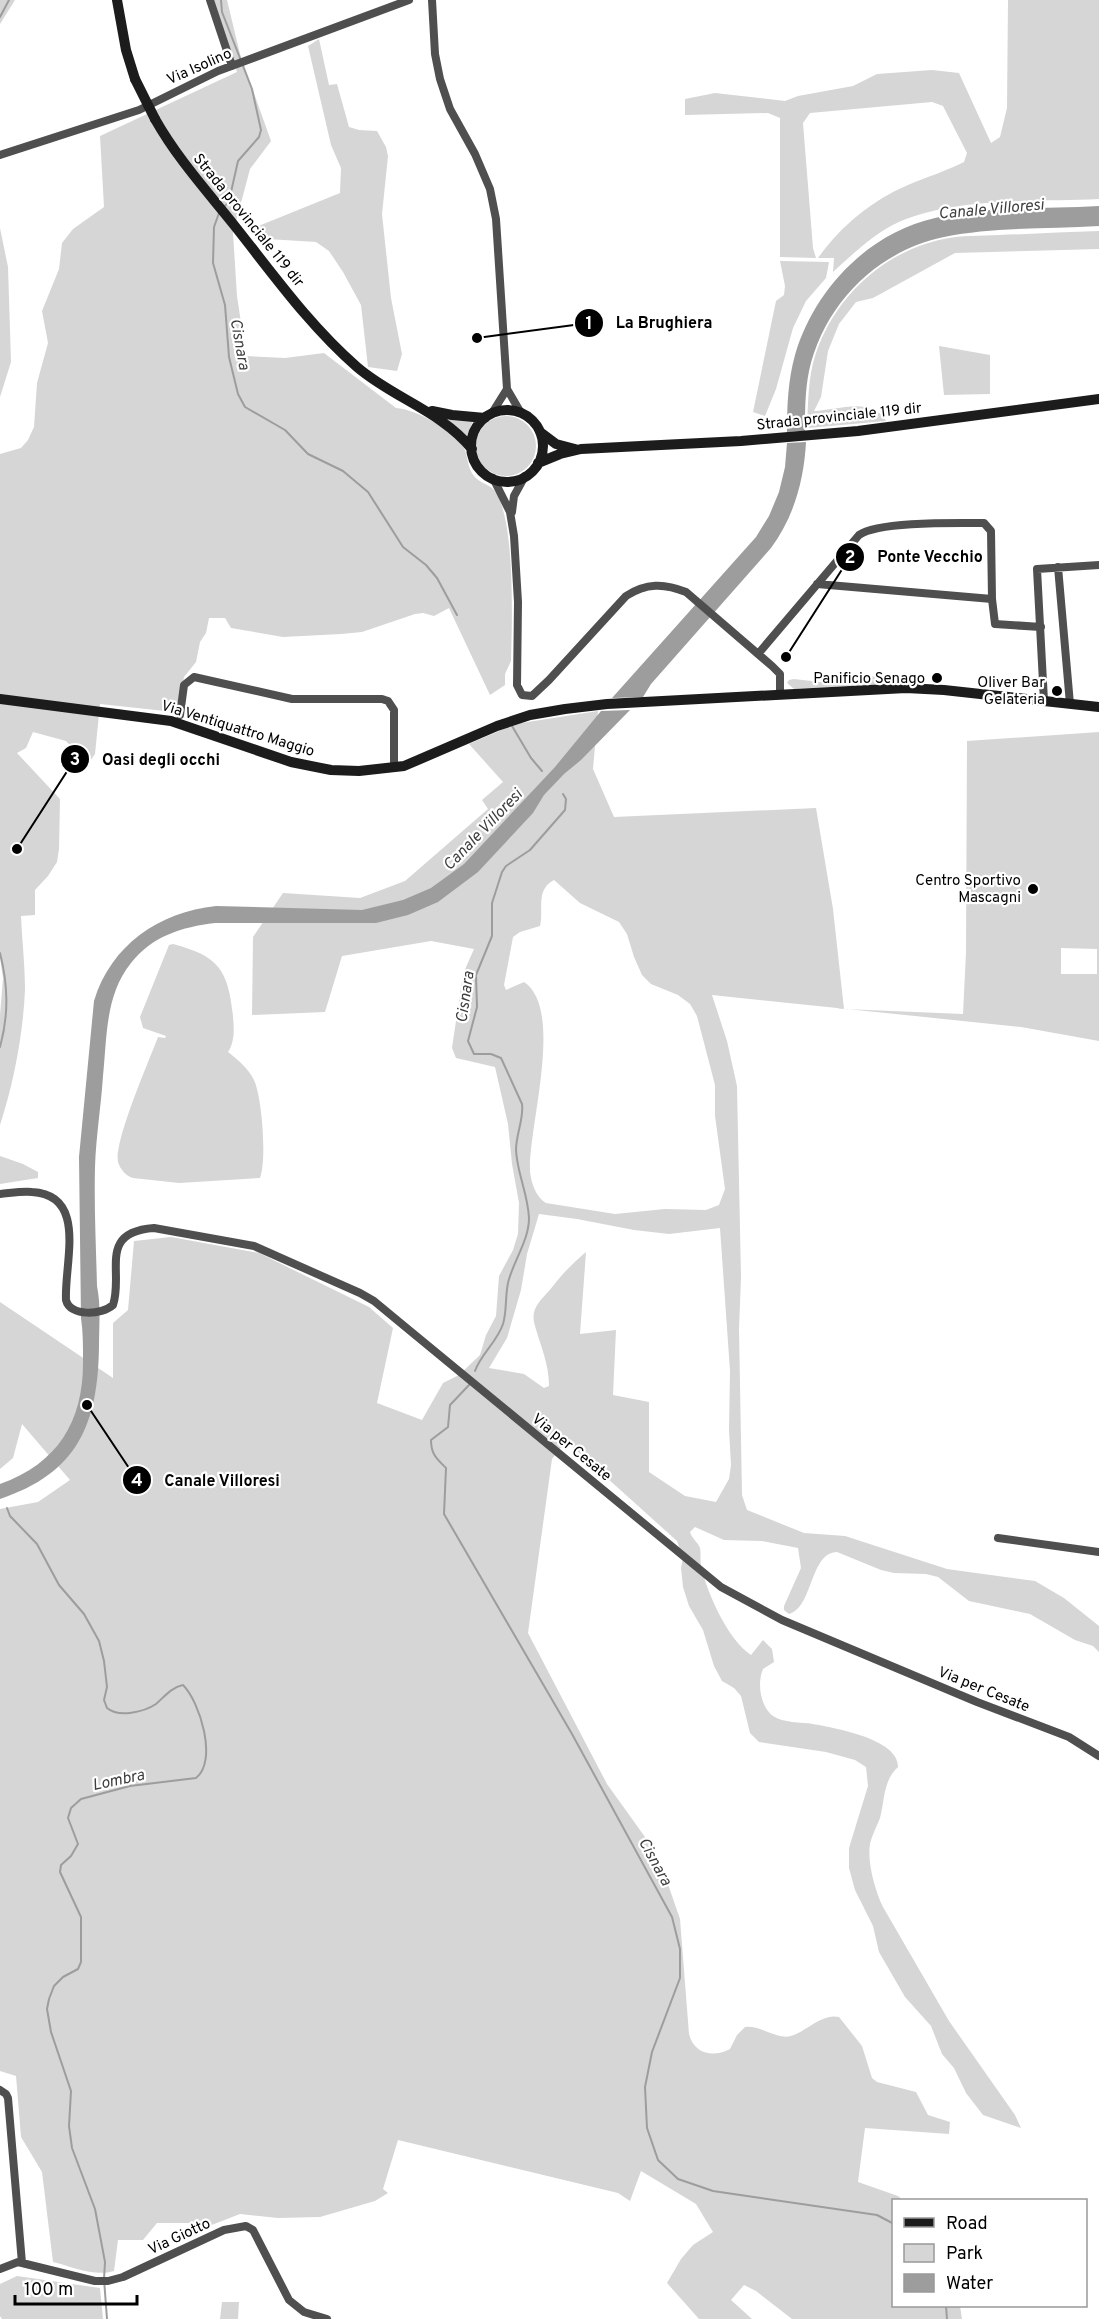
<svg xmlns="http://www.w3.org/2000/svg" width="1099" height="2319" font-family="Overpass,sans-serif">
<rect width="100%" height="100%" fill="#fff"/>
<path fill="#d6d6d6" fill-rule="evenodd" d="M0,0H15L0,24Z
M214,0H227L240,54L271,141L250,169L233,233L237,296L246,356L285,358L324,353L396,408C416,409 457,432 465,450C468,459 468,469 474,476C478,482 488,484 493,489C516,513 512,626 511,661L505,674V685L490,695L449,608L434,616L423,613L415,614L362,632L341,634L283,637L231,628L225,618H209L206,633L200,642L196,662L184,677L178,711H165L100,704L95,754L88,764L66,741L33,732L26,748L17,753L60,799L59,849L57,862L48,876L35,890V915L21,916C22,940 25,965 25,990C23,1034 14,1082 0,1125V1015L3,978L0,957V454L21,448L28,440L34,427L37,383L48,343L42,311L59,269L62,243L73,229L104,207L100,136L237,72Z
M1008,0H1099V199C1037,202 955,197 899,222C873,234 853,254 833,272L834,258H818C840,227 872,200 908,185C927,177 946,171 964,162L967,153L943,106L932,102L810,113L803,123L813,248L816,258L780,257V118L768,113L685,115V99L715,93L785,101L798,96L853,86L877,74L932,70L959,73L991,143L1000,137L1007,108Z
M319,39L329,85L337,84L349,127L359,130L377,131L386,147L388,156L382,214L391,298L402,354L397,371L368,367L361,305L343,272L329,251L316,242L268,239L256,227L340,193L341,168L331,145L308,46Z
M0,228L8,267L11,362L0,397Z
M1099,231V249L955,253L873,298L856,302L839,324L828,351L821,397L814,411C838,410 871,396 886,421L807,428C808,404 808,378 815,356C834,297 884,251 944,239C962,235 981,236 999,235C1032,234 1066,232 1099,231Z
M780,261L829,262L826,278L806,301L793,328L776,389L765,416L753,412L776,301L784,295L785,286Z
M939,346L990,355V394L944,395Z
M476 446a30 30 0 1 1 60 0a30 30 0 1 1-60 0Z
M449,420L473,421L466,438L449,421Z
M868,676L887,678V682L884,684L794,689L787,683L789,680L794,679L838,684L865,683Z
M598,711L593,769L614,817L816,808L833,909L844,1009L963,1014L966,952L967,741L1099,732V1041L1021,1027L712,995L727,1041L737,1086L741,1277L739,1329L742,1495L747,1510L804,1533L845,1536L947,1569L1035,1581L1064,1598L1099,1626V1652L1093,1646L1075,1640L1030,1614L969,1601L938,1577L926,1574L894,1573L881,1570L837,1552C810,1552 813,1608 789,1614L784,1610V1606L801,1568L798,1548L762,1541L724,1540L695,1527L690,1532C692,1539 698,1542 700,1548C701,1553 700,1560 701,1566C707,1593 728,1640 751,1655L763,1640L772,1649L774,1662L763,1669C757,1683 760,1706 773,1716C783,1723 801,1722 813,1724C835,1728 899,1739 898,1767C883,1781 885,1799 880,1818C877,1826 872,1835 870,1844C867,1862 875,1891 883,1907L949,2021L1015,2115L1021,2128L983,2115L966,2093L954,2068L942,2054L931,2026L905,1997L879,1952L873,1926L855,1890L849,1868V1848L868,1786L866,1767L855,1760L826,1752L759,1742L750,1733L741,1696L734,1688L722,1681L714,1666L703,1630L689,1606L683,1587L681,1568L683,1558L677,1541L566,1441L552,1459L528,1633L607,1784L645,1837L662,1867L680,1919L689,2034C694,2054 713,2058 730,2049L737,2035L745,2027C761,2025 777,2040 791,2036C807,2031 822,2013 839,2017L862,2046L872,2078L877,2082L916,2092L928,2115L950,2122L949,2134L865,2128L858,2182L898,2196L903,2200H894V2306H960L962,2319H792L756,2291L744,2285L731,2300L752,2319H699L667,2283L681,2259L693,2245L713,2232L696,2204L641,2171L630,2201L618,2193L398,2140L383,2189L388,2193L375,2201L320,2217L278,2218L240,2214L209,2226L191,2223H157L143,2240H118L114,2271C95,2277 73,2267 53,2262L42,2172L21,2137L16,2076L0,2071V1509L38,1502L70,1480L22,1424L13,1458L0,1469V1302L113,1378V1323L128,1310L134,1241L171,1237L259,1253L369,1307L393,1328L377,1403L422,1420L443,1383L459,1375L480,1355L486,1335L496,1316L499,1276L513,1250L518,1234L519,1203L512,1164L508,1124L495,1067L456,1058L452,1048L463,974L474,949L431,941L342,956L325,1012L252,1015L253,937L283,893L360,898L405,881L488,809L482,800L503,782L469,744L515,724ZM554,880L580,903L619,922L627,934L634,957L642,975L651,984L678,995L690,1004L697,1016L715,1085V1116L725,1189L719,1205L706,1210L665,1209L615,1214L546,1203C536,1197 531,1183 530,1171C528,1128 565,1009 524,982L506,990L504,985L513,937L520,932L540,926C544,909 535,890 554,880ZM1061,948L1097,949V974H1061ZM539,1214L577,1219L634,1230L669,1234L720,1228L730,1371L729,1430L731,1465L729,1479L716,1502L685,1496L649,1472V1402L613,1395L616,1330L580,1334L586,1252C573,1263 563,1273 553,1286C543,1299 529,1307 535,1326C541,1347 549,1364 549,1386L544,1388L524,1374L489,1368L507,1338L521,1290L527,1254Z
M173,944C219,956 228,970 233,1016C234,1029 235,1041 228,1052C237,1059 249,1069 254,1080C262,1097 267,1160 260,1178L179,1183L133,1178C126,1176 120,1169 118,1162C114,1141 149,1061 158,1037L165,1038L166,1036L143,1028L140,1017L169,945Z
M0,1156L23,1164L38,1172V1178L0,1184Z
M17,2276L100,2288L103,2319H2L0,2316V2284Z
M222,2302H239L238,2319H220Z"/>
<path fill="#9d9d9d" d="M1099,206V226C1049,229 993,227 944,237C877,251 824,304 809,371C805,391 805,411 805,431L787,432C787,406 788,380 795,355C814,290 868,233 935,218C988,206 1045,209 1099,206Z
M806,442C804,480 794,517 771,548L651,684L643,697L612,698L756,537L769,516L779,492L785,467L787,443Z
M630,710L581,760L564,774L544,795L533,813L478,872L438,902L408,915L376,923H215C182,927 152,936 131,963C105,995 107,1038 103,1076C101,1106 96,1137 95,1167C94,1207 96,1246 97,1286C101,1306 99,1325 99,1346C98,1424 78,1473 0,1499V1484C59,1463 84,1420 83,1359C83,1345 83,1332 81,1318L79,1157L94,1001C111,945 159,912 216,906L362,910L403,900L431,888L464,864L555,767L601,711Z"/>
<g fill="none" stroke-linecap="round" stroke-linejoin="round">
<path stroke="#9d9d9d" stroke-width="2" d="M221,0L222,12L252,89L261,130L259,137L238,161L229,201L225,206
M0,17L9,0
M219,213L214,227L213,263L225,305L229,357L238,394L245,407L285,430L308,454L343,471L368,492L403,547L426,565L437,578L457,615
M512,726L531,758L542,771
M0,953C8,985 9,1014 0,1047
M475,1371C481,1354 497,1342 503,1324C507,1311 505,1297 508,1283C513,1261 529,1241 529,1218C528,1194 517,1173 516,1150C516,1134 524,1119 522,1104L501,1058L491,1054H474L468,1041L477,1007L476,975L492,936V903L502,872L506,866L530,850L565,810L566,799L563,794
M470,1384L450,1405L448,1427L431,1440C431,1454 436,1458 446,1468L444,1514L572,1734L672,1917L680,1949V1978L652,2052L645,2087L647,2128L658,2160L678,2179L713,2191L877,2215L894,2224
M7,1508L10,1516L37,1544L59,1585L84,1614L99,1641L104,1661L107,1687L104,1700L107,1708C119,1718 144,1712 156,1704C164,1697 172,1687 183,1685C200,1702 218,1761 196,1778L130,1786L81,1799L71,1808L68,1818L78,1844L71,1856L61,1865L60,1872L81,1917V1962L78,1969L63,1977L54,1986L49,1999L47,2009L51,2032L71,2091L69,2126L72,2148L95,2209L105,2262L104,2279L107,2319
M946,2306L947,2319"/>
<path stroke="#4f4f4f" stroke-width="8" d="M210,0L232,66
M432,0L435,54L440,79L450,109L475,154L490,189L496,219L507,389L521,413
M0,155L139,110L218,71L409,0
M492,413L507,389
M493,478L510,512L514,536L518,602L517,685L522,695L532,696L549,680L626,596C646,583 664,583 686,592L772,666L780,674V694
M512,512L514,496L525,476
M1058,567L1070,704
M817,584L992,599
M758,654L859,535C878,521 958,523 984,523L991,531L992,599L995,624L1041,627
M1044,701L1037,569L1099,565
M180,715L184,685L194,677L292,699H382L388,701L394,710V768
M0,1194C11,1193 22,1191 32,1192C88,1195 64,1263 66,1300C70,1317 102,1315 113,1305C124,1273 97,1232 154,1228L254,1246L360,1293L374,1301L403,1325L721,1587L782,1620L977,1702L1069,1737L1099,1756
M998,1538L1099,1552
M0,2090L6,2094L8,2098L22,2263
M0,2269L18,2262L95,2281H108L123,2277L224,2230L246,2226L253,2230L289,2300L304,2312L327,2319"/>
<path stroke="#1c1c1c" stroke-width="10" d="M117,0L126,50L135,79
M155,119C177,158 206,190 234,225C273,274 309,325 357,367C393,398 441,411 472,449
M471 446a36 36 0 1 1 72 0a36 36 0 1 1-72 0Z
M432,411L452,415L485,418
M540,432L556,444L575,449
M538,463L560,454L581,449L741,441L858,431L1099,399
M0,699L171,721L291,762L331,770L359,771L404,766L497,726L530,715L565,709L607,704L906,688L944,690L1099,707"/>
<path stroke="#1c1c1c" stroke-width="10" d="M135,79L155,119"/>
</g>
<g fill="#000" stroke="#fff" stroke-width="2">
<circle cx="937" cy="678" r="6"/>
<circle cx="1057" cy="691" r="6"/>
<circle cx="1033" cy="889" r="6"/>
</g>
<g text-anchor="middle" stroke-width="4.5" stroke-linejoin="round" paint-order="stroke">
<g font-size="15" fill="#000" stroke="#fff">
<text transform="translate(199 66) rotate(-24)" y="5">Via Isolino</text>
<text transform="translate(249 220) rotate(51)" y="5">Strada provinciale 119 dir</text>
<text transform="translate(839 416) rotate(-6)" y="5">Strada provinciale 119 dir</text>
<text transform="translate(238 728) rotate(17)" y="5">Via Ventiquattro Maggio</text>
<text transform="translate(572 1447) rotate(39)" y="5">Via per Cesate</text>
<text transform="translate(984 1689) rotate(22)" y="5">Via per Cesate</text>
<text transform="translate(179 2236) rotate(-25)" y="5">Via Giotto</text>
</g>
<g font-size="15" fill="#000" stroke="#fff" text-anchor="end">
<text x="925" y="683">Panificio Senago</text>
<text x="1045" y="687">Oliver Bar<tspan x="1045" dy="17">Gelateria</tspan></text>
<text x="1021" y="885">Centro Sportivo<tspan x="1021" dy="17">Mascagni</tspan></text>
</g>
<g font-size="16" font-style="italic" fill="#3e3e3e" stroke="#fff">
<text transform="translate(991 208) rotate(-5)" y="6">Canale Villoresi</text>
<text transform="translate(241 344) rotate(80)" y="6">Cisnara</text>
<text transform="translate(482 829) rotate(-46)" y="6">Canale Villoresi</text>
<text transform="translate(464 997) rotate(-82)" y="6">Cisnara</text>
<text transform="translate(118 1779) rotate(-12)" y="6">Lombra</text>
<text transform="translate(656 1861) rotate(61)" y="6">Cisnara</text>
</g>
</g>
<path fill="none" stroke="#000" stroke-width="2" d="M477 338L589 323M786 657L850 557M17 849L75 759M87 1405L137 1480"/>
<g fill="#000" stroke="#fff" stroke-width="2">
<circle cx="477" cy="338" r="6"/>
<circle cx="786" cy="657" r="6"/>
<circle cx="17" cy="849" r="6"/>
<circle cx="87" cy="1405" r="6"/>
<circle cx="589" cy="323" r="15"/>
<circle cx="850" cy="557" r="15"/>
<circle cx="75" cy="759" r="15"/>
<circle cx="137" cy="1480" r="15"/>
</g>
<g font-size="18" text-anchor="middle" font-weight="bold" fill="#fff">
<text x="589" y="329">1</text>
<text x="850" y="563">2</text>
<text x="75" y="765">3</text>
<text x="137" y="1486">4</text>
</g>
<g font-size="16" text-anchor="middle" font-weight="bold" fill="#000" stroke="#fff" stroke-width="4.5" stroke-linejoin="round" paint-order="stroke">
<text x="664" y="328">La Brughiera</text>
<text x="930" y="562">Ponte Vecchio</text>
<text x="161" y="765">Oasi degli occhi</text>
<text x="222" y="1486">Canale Villoresi</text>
</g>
<rect x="892" y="2199" width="195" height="108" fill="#ffffff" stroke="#999999" stroke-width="1.5"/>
<rect x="904" y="2218" width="30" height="9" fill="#1c1c1c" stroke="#999999" stroke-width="1.5"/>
<text x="946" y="2229" font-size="18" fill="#000000">Road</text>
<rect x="904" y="2244" width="30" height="18" fill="#d6d6d6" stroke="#999999" stroke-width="1.5"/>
<text x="946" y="2259" font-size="18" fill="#000000">Park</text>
<rect x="904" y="2274" width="30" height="18" fill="#9d9d9d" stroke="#999999" stroke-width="1.5"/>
<text x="946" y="2289" font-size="18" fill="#000000">Water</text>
<path d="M15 2295v9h122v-9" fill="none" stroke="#000000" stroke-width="3"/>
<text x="24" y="2295" font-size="18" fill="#000000" stroke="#ffffff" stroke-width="4.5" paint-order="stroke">100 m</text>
</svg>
